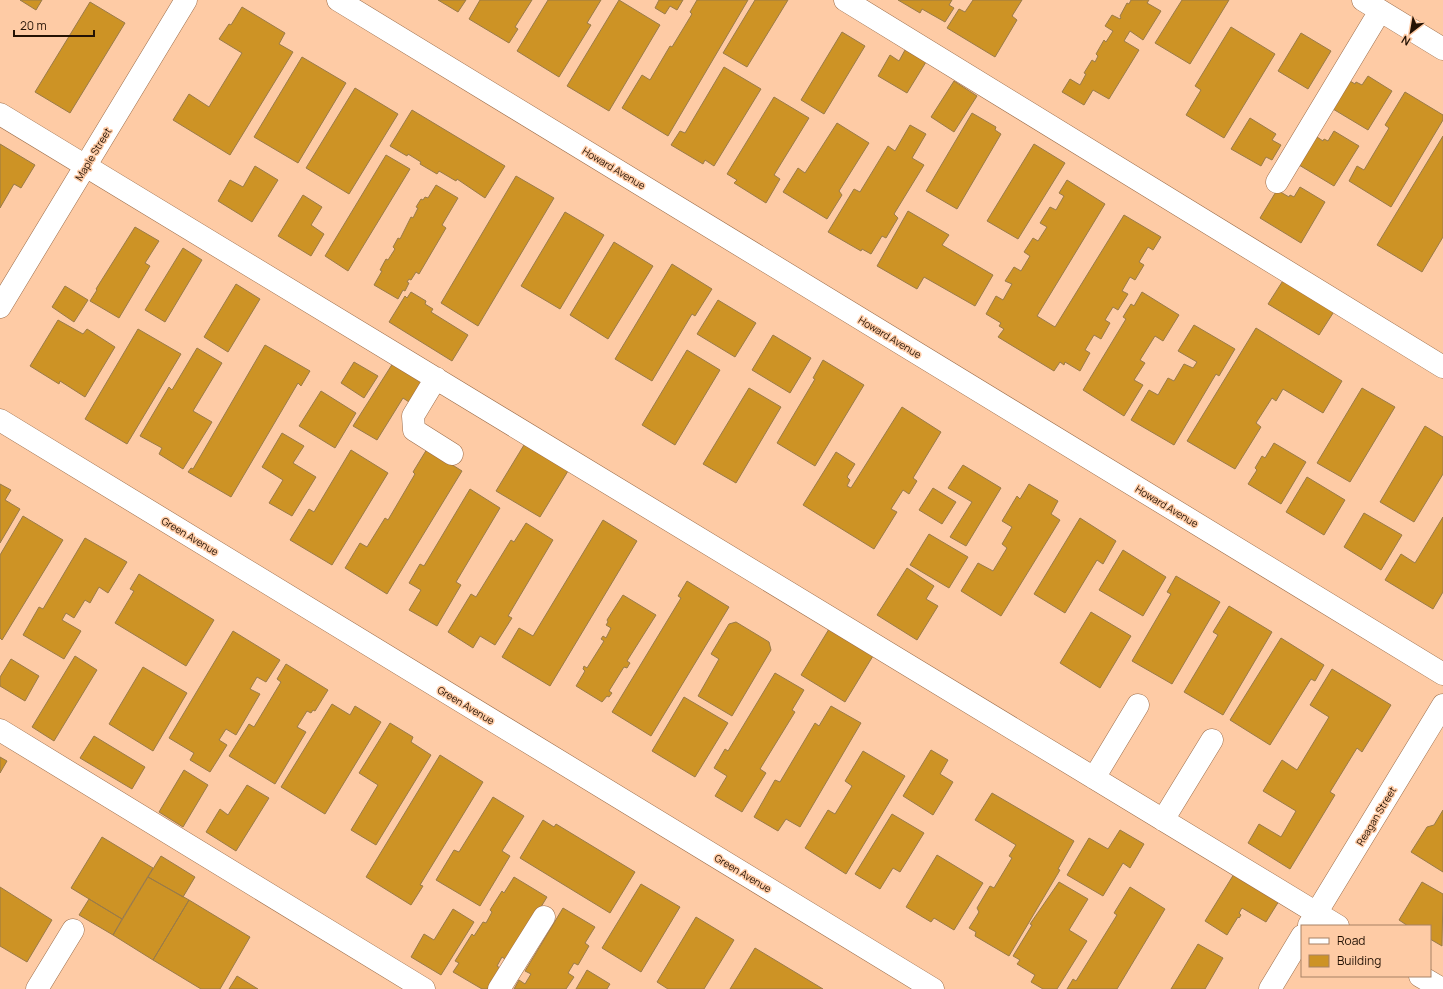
<svg xmlns="http://www.w3.org/2000/svg" width="1443" height="989" font-family="Manrope,sans-serif">
<rect width="100%" height="100%" fill="#fecba5"/>
<path fill="#cd9325" stroke="#9a7b49" d="M20,0H42L36,10Z
M438,0H466L458,12Z
M480,0H532L515,27L518,29L509,43L469,19Z
M548,0H601L587,23L591,25L559,77L517,51Z
M619,0L660,25L609,111L567,86Z
M659,0H683L677,10L670,6L665,14L655,8Z
M697,0H748L668,136L622,108L642,75L650,80L670,46L672,47L692,14L690,12Z
M755,0H788L747,67L723,53Z
M898,0H952L949,5L954,8L945,22L922,9L920,13Z
M973,0H1022L1012,16L1017,20L995,57L947,28L959,9L965,12Z
M1131,0H1149L1147,3L1161,11L1143,40L1130,31L1124,41L1139,50L1109,99L1093,90L1084,105L1062,92L1070,79L1080,85L1086,74L1084,73L1092,60L1095,62L1098,56L1096,54L1104,40L1106,42L1113,31L1105,26L1112,15L1120,19L1121,18L1120,16L1127,3L1129,4Z
M1182,0H1229L1190,64L1155,43Z
M90,2L125,23L70,113L35,92Z
M242,7L285,33L279,44L293,52L230,155L173,120L189,94L209,107L242,53L219,39L229,24L231,25Z
M1231,27L1275,54L1224,138L1186,115L1201,90L1195,86Z
M842,32L865,46L824,114L801,100Z
M1301,33L1331,51L1308,89L1278,71Z
M905,50L926,62L907,93L878,76L890,55L899,61Z
M302,57L346,83L298,163L254,137Z
M724,67L761,89L714,166L705,160L703,164L671,145L680,131L685,133Z
M1368,76L1392,91L1368,130L1328,106L1345,78L1355,84L1356,82L1362,85Z
M954,81L977,96L954,132L931,117Z
M355,88L398,114L349,194L306,168Z
M1405,92L1443,115V120L1391,207L1349,181L1357,166L1364,170L1389,128L1385,125Z
M774,97L809,118L774,175L780,179L766,203L734,183L737,180L727,174Z
M412,110L505,166L485,198L457,179L456,181L439,171L437,174L420,164L421,162L408,154L407,156L390,146Z
M972,113L996,127L995,130L1001,134L957,209L926,191Z
M1250,118L1276,134L1272,140L1281,145L1272,160L1266,157L1261,166L1231,149Z
M837,123L869,143L839,191L842,195L827,219L783,192L798,168L805,173Z
M910,125L926,134L912,158L924,165L894,214L898,218L886,238L882,236L871,254L862,249L861,251L828,232L854,189L860,192L888,146L895,151Z
M1334,131L1359,146L1334,186L1294,162L1311,133L1323,141L1324,139L1328,141Z
M1443,136V237L1422,272L1377,245Z
M0,144L35,165L21,188L14,184L0,208Z
M1034,144L1065,163L1018,239L987,221Z
M386,155L410,169L348,271L325,256Z
M255,166L278,180L252,222L218,201L230,180L243,187Z
M516,176L554,198L478,326L441,303Z
M1067,180L1105,204L1037,316L1055,327L1124,215L1161,237L1153,250L1148,247L1139,262L1144,265L1135,280L1130,277L1122,291L1128,294L1118,310L1113,307L1105,320L1110,323L1101,339L1094,335L1085,350L1090,353L1080,371L1065,362L1064,365L1060,362L1054,371L998,337L1004,329L999,326L1001,323L986,314L996,296L1003,300L1012,284L1005,281L1014,267L1021,271L1030,256L1024,252L1033,238L1038,241L1047,227L1040,223L1050,207L1056,210L1064,196L1059,193Z
M436,185L458,198L442,225L446,228L419,274L416,272L411,280L409,279L407,282L409,283L405,291L403,290L398,299L374,285L382,271L380,270L386,259L388,260L395,249L393,247L398,238L400,239L411,217L413,218L418,208L416,207L421,199L423,200L425,197L428,198Z
M1300,187L1325,202L1301,243L1260,218L1277,190L1289,197L1290,195L1294,197Z
M303,195L322,207L311,225L324,234L311,256L278,236Z
M908,211L949,235L942,245L993,275L975,306L924,277L917,289L877,266Z
M565,212L604,235L560,309L521,286Z
M135,227L159,241L145,263L150,266L119,318L90,301L97,290L96,289Z
M614,242L653,266L608,339L570,315Z
M183,248L202,260L165,322L145,310Z
M672,264L712,289L695,316L692,314L652,381L615,359Z
M1284,279L1335,310L1319,335L1268,304Z
M236,284L260,299L228,352L204,337Z
M65,286L88,300L74,322L52,307Z
M411,292L426,301L425,304L433,309L431,312L468,335L452,361L389,322L405,296L407,298Z
M1142,292L1179,315L1163,341L1155,336L1140,360L1145,363L1134,380L1143,385L1124,416L1083,390L1126,319L1123,317L1131,304L1134,306Z
M718,300L756,323L735,357L697,334Z
M58,320L83,334L87,329L115,347L85,397L60,381L59,384L30,366Z
M1194,325L1235,349L1219,376L1216,374L1174,445L1131,420L1149,390L1158,395L1168,378L1174,381L1184,364L1193,368L1197,362L1178,351Z
M1256,328L1342,381L1323,413L1283,389L1276,401L1272,398L1256,423L1261,427L1235,469L1187,441Z
M138,329L181,354L127,444L85,419Z
M773,335L811,358L790,393L752,370Z
M265,345L310,371L301,386L298,383L231,497L188,472L191,468L193,469Z
M197,348L222,363L193,411L212,422L183,469L159,454L162,448L140,436L169,387L172,390Z
M687,350L720,370L675,445L642,425Z
M823,360L864,385L815,466L777,443L815,379L813,378Z
M354,362L378,376L364,398L341,383Z
M393,363L422,381L409,402L403,398L377,440L353,426Z
M749,388L781,407L736,483L703,464Z
M1362,388L1395,407L1350,482L1317,463Z
M321,391L356,413L335,448L299,426Z
M902,407L941,432L913,478L917,481L909,494L903,490L891,509L897,512L874,549L803,505L836,452L855,464L847,477L850,480L847,486L851,488Z
M1425,426L1443,437V474L1414,522L1380,502Z
M282,433L304,446L293,463L316,477L292,516L269,503L283,480L262,467Z
M1274,443L1306,462L1281,504L1248,484L1257,470L1255,468L1262,456L1265,458Z
M524,445L568,471L540,517L496,491Z
M427,449L462,471L387,594L345,568L360,543L367,547L385,518L388,520L415,474L413,472Z
M351,450L388,473L332,565L290,540L309,509L314,512Z
M963,465L1001,488L966,546L950,537L972,502L948,488Z
M1307,477L1345,500L1324,535L1286,512Z
M0,484L11,490L5,500L20,509L0,543Z
M1029,484L1058,501L1051,514L1060,520L1001,616L961,591L978,563L993,571L1007,548L1002,544L1012,527L1002,521L1017,496L1020,499Z
M933,488L956,502L942,524L919,510Z
M470,489L500,508L456,582L461,585L437,626L409,610L421,590L409,583L420,564L424,566Z
M1364,513L1402,535L1381,570L1344,547Z
M23,516L63,540L2,640L0,638V555Z
M1443,517V592L1433,609L1385,580L1401,554L1415,563Z
M1080,518L1116,541L1103,564L1097,560L1065,613L1034,594Z
M603,520L637,541L550,686L502,657L519,628L533,636Z
M526,523L553,540L508,616L512,618L495,645L480,636L473,648L448,632L471,594L476,597L511,540L514,542Z
M929,534L968,557L949,588L910,565Z
M85,538L127,562L108,593L99,587L90,603L85,600L74,618L66,613L62,620L81,631L64,659L23,635L39,607L43,609Z
M1123,550L1166,577L1143,616L1099,590Z
M907,568L934,586L926,599L938,606L917,640L877,615Z
M139,574L214,620L186,666L115,623L134,591L130,589Z
M1176,576L1220,602L1172,684L1132,661L1171,594L1167,592Z
M687,581L729,607L651,736L612,712L681,598L678,596Z
M623,595L656,615L627,661L630,663L627,668L624,667L609,691L612,693L609,697L607,696L602,702L576,686L585,671L583,669L584,666L587,668L604,641L601,639L603,636L606,638L611,628L606,625L608,622L607,620Z
M1229,606L1272,632L1223,715L1184,692L1218,635L1213,632Z
M1091,612L1131,636L1100,688L1060,663Z
M736,622L769,642L771,650L732,716L698,696L719,659L711,654L729,624Z
M829,629L873,656L845,702L801,675Z
M233,631L280,660L266,682L257,677L250,689L260,694L236,735L226,729L219,740L227,745L210,772L190,760L194,753L169,738Z
M1281,638L1324,665L1315,681L1311,679L1270,745L1230,720Z
M75,656L97,670L54,741L32,727Z
M11,659L39,676L25,701L0,686V677Z
M286,664L328,690L315,711L313,710L311,713L307,711L297,727L306,732L275,784L229,756L249,724L254,727L281,682L277,679Z
M143,667L187,693L153,751L109,724Z
M1332,669L1391,705L1362,752L1357,748L1330,792L1335,795L1290,869L1248,843L1259,824L1281,837L1296,811L1263,791L1282,760L1297,770L1329,717L1310,705Z
M775,673L804,690L792,710L795,712L760,769L766,773L742,812L715,796L727,776L714,768L725,749L728,751Z
M684,697L728,723L695,777L652,751Z
M332,704L350,715L355,706L381,722L325,814L281,787Z
M831,706L861,723L800,827L786,819L778,831L754,817L775,780L780,782L815,723L819,726Z
M390,723L413,737L411,742L431,755L376,845L351,830L378,785L359,773Z
M94,736L145,767L132,789L80,758Z
M931,750L948,760L940,774L953,782L933,815L903,796Z
M863,751L905,776L846,874L805,848L828,810L835,814L852,786L845,781Z
M440,755L483,782L420,885L423,886L411,905L366,877Z
M0,757L7,761L0,773Z
M184,770L208,785L183,827L159,812Z
M247,785L269,798L236,851L206,832L220,809L228,815Z
M992,793L1074,841L1058,869L1060,870L1009,956L975,936L976,932L969,928L979,912L977,908L990,886L994,888L1012,858L1009,856L1016,845L975,820Z
M493,797L524,816L502,851L510,856L480,906L436,880L454,850L459,852Z
M1443,810V872L1411,852L1427,827L1434,825Z
M892,814L924,833L900,872L893,868L880,889L855,874Z
M543,820L554,827L556,824L635,872L610,913L520,858Z
M1120,830L1144,844L1130,868L1123,863L1103,896L1067,875L1089,838L1108,849Z
M102,837L153,868L122,919L71,888Z
M937,855L983,883L954,930L934,918L931,922L906,907Z
M161,856L195,877L183,897L148,877Z
M1234,874L1279,901L1266,922L1242,908L1239,913L1241,915L1239,918L1238,917L1227,935L1205,921Z
M148,877L189,900L153,960L113,935Z
M514,877L547,897L508,961L502,957L497,966L503,970L491,989H482L453,972L459,963L455,961L472,934L474,936L483,922L486,923L492,912L490,910L502,891L504,893Z
M1059,882L1088,899L1069,930L1087,941L1057,989H1043L1031,982L1035,975L1017,964L1020,960L1013,956L1032,925L1030,924Z
M1422,882L1443,894L1442,946L1430,939V926H1408L1399,920Z
M641,884L680,907L641,972L602,948Z
M0,887L52,920L27,962L0,946Z
M1130,887L1165,909L1117,989H1067L1073,979L1076,981L1117,915L1114,913Z
M89,899L122,919L113,935L79,915Z
M189,900L250,937L220,989H201L153,960Z
M563,908L595,927L585,943L589,946L578,965L574,963L568,973L574,977L566,989H514L519,980L525,984L531,974L525,971Z
M453,909L474,922L441,975L411,957L424,934L434,940Z
M696,917L734,940L704,989H668L657,982Z
M1198,944L1223,958L1205,989H1171Z
M755,948L823,989H730Z
M587,970L610,984L607,989H576Z
M237,976L258,989H229Z"/>
<g fill="none" stroke-linecap="round" stroke-linejoin="round">
<g stroke="#9c6d4a" stroke-width="23">
<path id="minor" d="M338,0L1443,674
M845,0L1443,367
M1363,0L1443,49
M0,114L1338,926
M1277,182L1380,11
M0,307L186,0
M436,378L413,416L414,430L452,454
M0,420L933,989
M0,730L424,989
M1094,778L1138,705
M1163,820L1212,740
M1309,925L1443,705
M1420,976L1442,989
M37,989L73,930
M499,989L544,917
M1270,989L1302,936"/>
</g>
<use href="#minor" stroke="#fff" stroke-width="22"/>
</g>
<g text-anchor="middle" stroke-width="3" stroke-linejoin="round" paint-order="stroke">
<g font-size="10" fill="#241204" stroke="#fecba5">
<text transform="translate(93 154) rotate(-59)" y="4">Maple Street</text>
<text transform="translate(614 168) rotate(31)" y="4">Howard Avenue</text>
<text transform="translate(890 337) rotate(31)" y="4">Howard Avenue</text>
<text transform="translate(1167 506) rotate(31)" y="4">Howard Avenue</text>
<text transform="translate(190 536) rotate(31)" y="4">Green Avenue</text>
<text transform="translate(466 705) rotate(31)" y="4">Green Avenue</text>
<text transform="translate(1376 816) rotate(-59)" y="4">Reagan Street</text>
<text transform="translate(743 873) rotate(31)" y="4">Green Avenue</text>
</g>
</g>
<rect x="1301" y="925" width="130" height="52" fill="#fecba5" stroke="#a78165"/>
<rect x="1309" y="938" width="20" height="6" fill="#ffffff" stroke="#a78165"/>
<text x="1337" y="945" font-size="12" fill="#241204">Road</text>
<rect x="1309" y="955" width="20" height="12" fill="#cd9325" stroke="#a78165"/>
<text x="1337" y="965" font-size="12" fill="#241204">Building</text>
<g transform="translate(1411 32) rotate(211)" stroke="#fecba5" stroke-width="3" paint-order="stroke">
<path d="M0-3L7 15L0 10L-7 15Z" fill="#241204"/>
<text y="-6" font-size="11" font-weight="bold" text-anchor="middle" fill="#241204">N</text>
</g>
<path d="M14 30v6h80v-6" fill="none" stroke="#241204" stroke-width="2"/>
<text x="20" y="30" font-size="12" fill="#241204" stroke="#fecba5" stroke-width="3" paint-order="stroke">20 m</text>
</svg>
